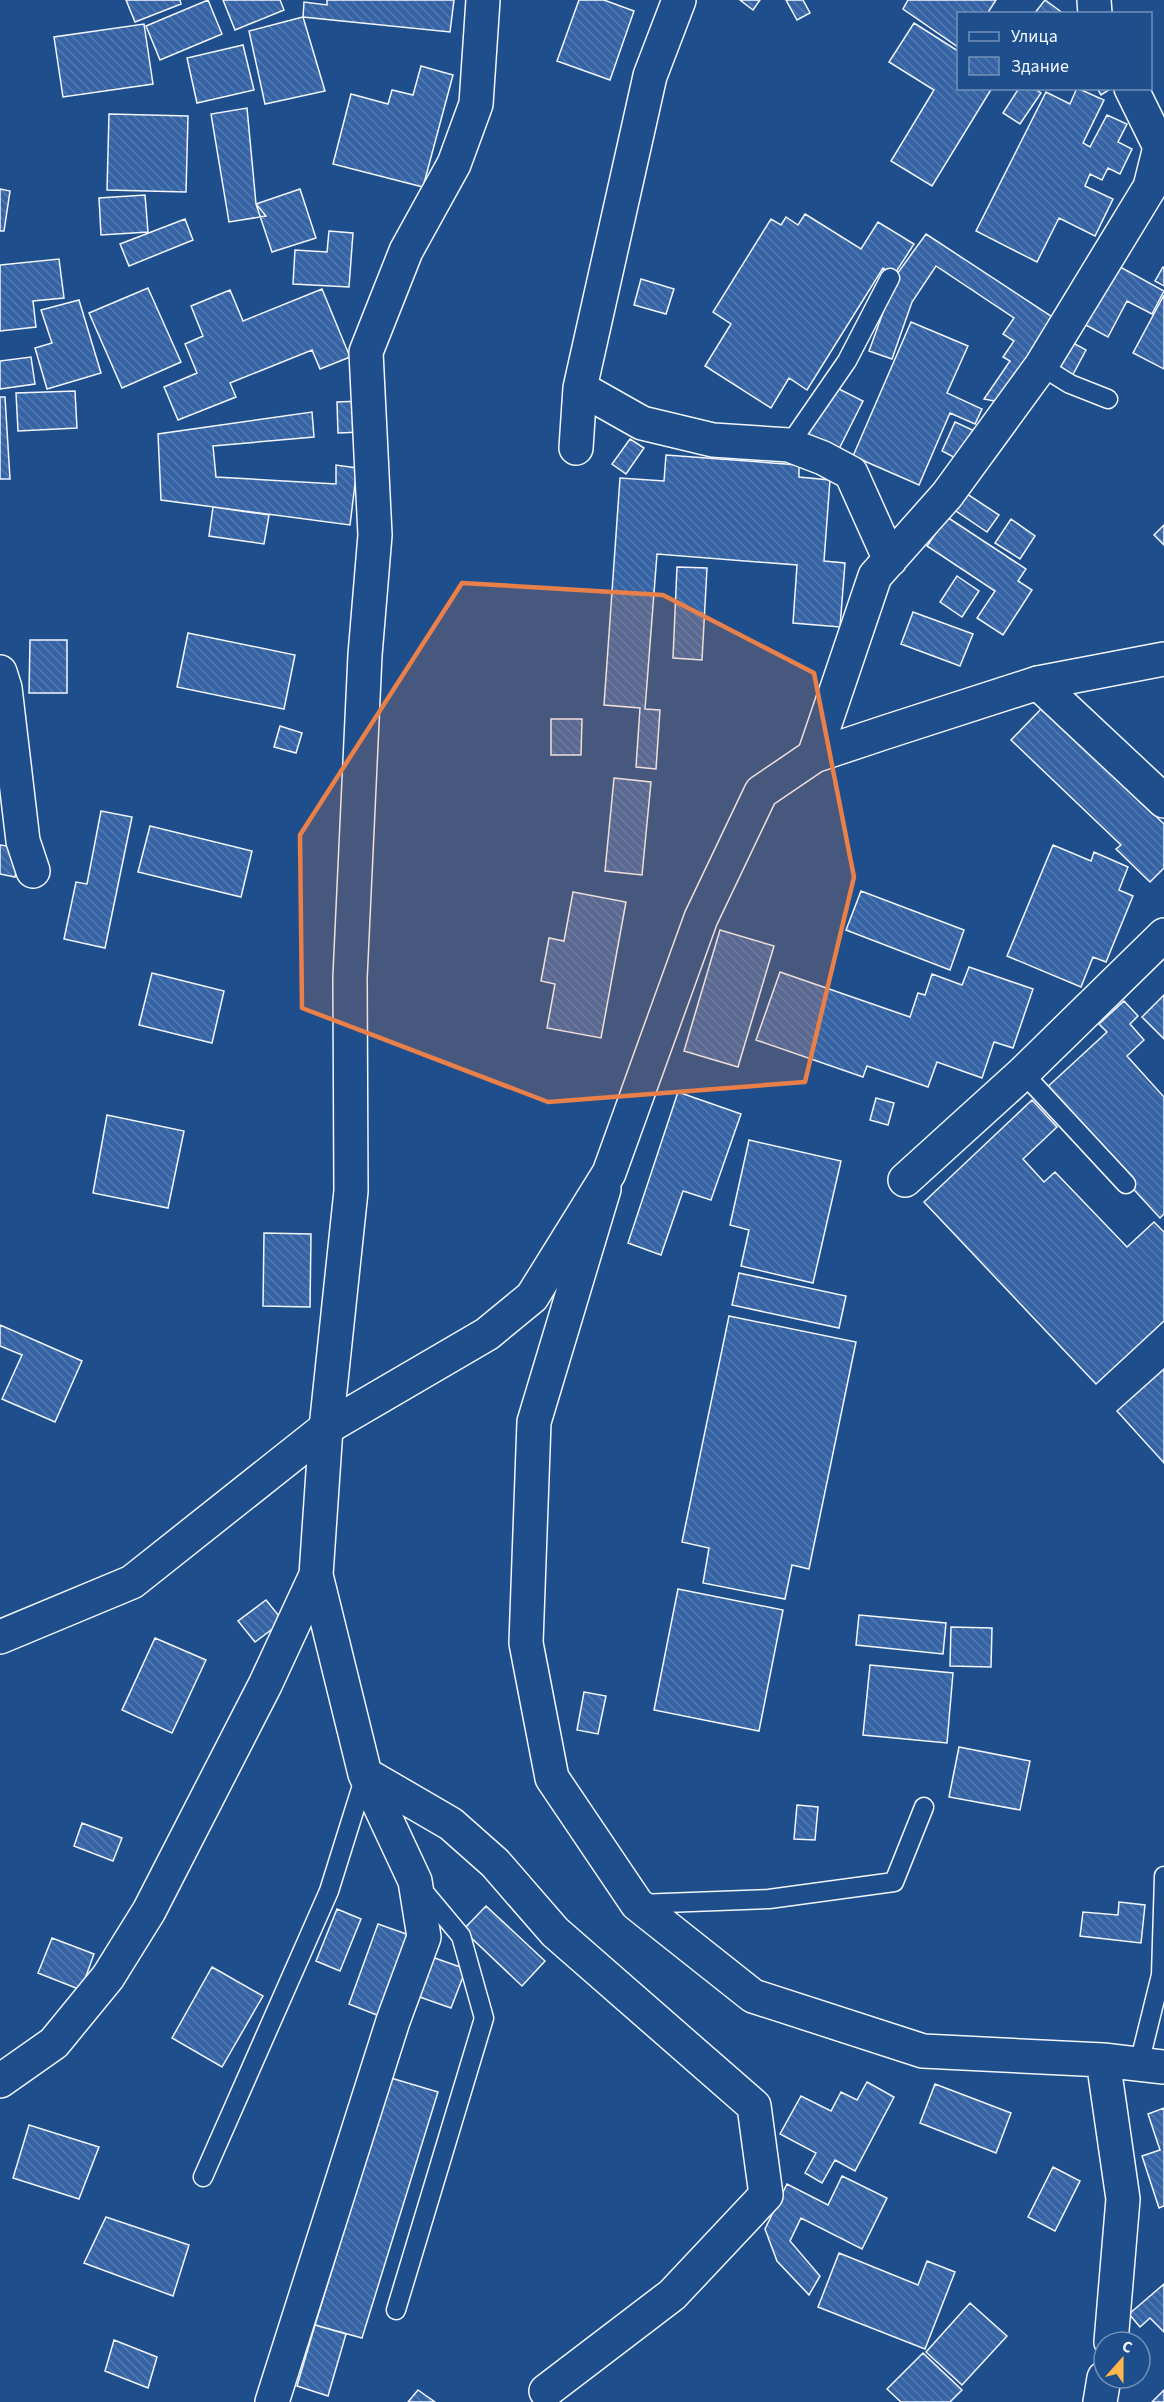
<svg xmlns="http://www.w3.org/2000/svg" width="1164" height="2402" font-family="'Source Sans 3',sans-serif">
<defs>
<pattern id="building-back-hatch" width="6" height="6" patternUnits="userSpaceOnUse" patternTransform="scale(1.5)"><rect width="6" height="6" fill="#3563a3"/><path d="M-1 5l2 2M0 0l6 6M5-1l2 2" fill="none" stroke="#537ab1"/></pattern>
</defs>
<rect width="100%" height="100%" fill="#1f4e8c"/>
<path fill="url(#building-back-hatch)" stroke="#f2f6ff" stroke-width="1.5" d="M126,0H180L181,4L135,22Z
M208,0L222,34L160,60L146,26Z
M223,0H280L284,10L235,30Z
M327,0H454L450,32L303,17L304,2L327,5Z
M579,0H604L634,11L610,80L557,61Z
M740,0H760L753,10Z
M786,0H803L810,13L797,20Z
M908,0H996L987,14H958V47L903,9Z
M1045,0L1064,14H1034Z
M303,17L325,91L265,104L249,31Z
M914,23L958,51V88H992L932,186L891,161L934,90L889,62Z
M144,24L153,84L63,97L54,37Z
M243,45L254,90L197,103L187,58Z
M421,66L453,75L423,187L333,164L351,94L388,104L392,90L413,95Z
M1019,88H1034L1041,93L1020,124L1003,113Z
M1077,88L1104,100L1083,143L1090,147L1107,115L1127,124L1118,142L1132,149L1120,174L1108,168L1102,180L1090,174L1085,186L1113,199L1095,236L1059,218L1037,262L976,231L1046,92L1070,104Z
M1097,88H1112L1101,95Z
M247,108L256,204L266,216L229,222L211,114Z
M109,114L188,116L186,192L107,190Z
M0,189L10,191L4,231H0Z
M300,189L316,238L272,252L256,204Z
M145,195L148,232L101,235L99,198Z
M805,214L861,249L878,222L914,244L894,275L883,268L807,390L789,378L771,408L705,366L731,324L713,312L771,219L781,225L786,217L798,225Z
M185,219L193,240L129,266L120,244Z
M329,231L353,233L349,287L293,284L295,250L327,252Z
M926,234L1063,324L1010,404L984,399L1010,361L1003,357L1014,341L1003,334L1014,318L936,266L912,302L892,359L869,351L897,274Z
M59,259L64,298L33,301L36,327L0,331V265Z
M1113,263L1164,291L1152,314L1127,301L1108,337L1082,323Z
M1163,267H1164V286L1155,281Z
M641,279L674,289L666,314L634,305Z
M148,288L181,362L122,388L89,313Z
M322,289L350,357L320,369L312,350L230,383L236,397L178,420L164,387L197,373L185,344L203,336L191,306L230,290L243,321Z
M1164,295V369L1133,353Z
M79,300L101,373L47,389L35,348L52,343L41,310Z
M911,322L968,346L947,393L982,409L975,424L950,413L919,485L853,456Z
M1066,339L1086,350L1071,378L1051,367Z
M31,357L35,384L0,389V361Z
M833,386L863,401L836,455L806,439Z
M75,391L77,428L18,431L16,393Z
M0,397H5L10,479H0Z
M361,401L362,432L338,433L337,402Z
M312,412L314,437L213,446L216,477L336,484V465L357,468L350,525L161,500L158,434Z
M955,422L977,432L963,462L942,451Z
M630,439L644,448L626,474L612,464Z
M666,455L799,465V477L830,480L824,561L845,563L840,627L793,623L797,565L657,554L645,709L660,710L656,769L636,767L640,708L604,705L620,478L664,481Z
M964,492L999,515L987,532L953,509Z
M213,507L269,515L264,544L209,536Z
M947,517L1026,569L1018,581L1032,590L1003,635L977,618L995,591L927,546Z
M1011,519L1035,536L1020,559L995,543Z
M1164,525V545L1154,535Z
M677,567L707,568L702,660L673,658Z
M957,576L979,591L962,617L940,602Z
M913,612L973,634L960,666L901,644Z
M188,633L295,655L284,709L177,687Z
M30,640H67V693H29Z
M1042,708L1164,824V868L1150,882L1116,849L1121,845L1011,740Z
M551,719H582L581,755H551Z
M280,726L302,733L296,753L274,747Z
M614,778L651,782L642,875L605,871Z
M101,811L132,817L105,948L64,939L76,882L87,884Z
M150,826L252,851L241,897L138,872Z
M0,845L20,848L15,877L0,874Z
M1053,845L1091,861L1094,852L1128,867L1119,890L1133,896L1106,962L1093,957L1081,987L1007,956Z
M861,891L964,930L950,970L846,930Z
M573,892L626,902L601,1038L547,1028L555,984L541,981L549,938L564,941Z
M720,930L774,946L738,1067L684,1051Z
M969,967L1033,989L1013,1048L994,1042L982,1078L937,1062L928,1087L867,1066L863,1077L756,1040L780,972L910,1017L918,993L925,995L932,974L962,985Z
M152,973L224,991L212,1043L139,1025Z
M1164,995V1039L1142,1017Z
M1124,1001L1138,1016L1130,1024L1144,1040L1127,1056L1164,1097V1214L1160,1218L1043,1091L1107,1032L1099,1024Z
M678,1092L741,1114L711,1200L683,1191L661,1255L628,1243Z
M876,1098L894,1103L888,1125L870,1120Z
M1032,1100L1057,1127L1023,1159L1044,1182L1055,1172L1127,1247L1154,1222L1164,1232V1321L1096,1384L924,1202Z
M107,1115L184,1131L168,1208L93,1193Z
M749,1140L841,1161L813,1283L741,1266L749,1230L730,1225Z
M264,1233L311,1234L310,1307L263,1306Z
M739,1273L846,1296L839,1328L732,1305Z
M729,1316L856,1342L809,1569L792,1565L785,1599L703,1583L709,1548L682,1542Z
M0,1325L82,1361L55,1422L2,1399L22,1355L0,1346Z
M1164,1369V1463L1117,1411Z
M678,1589L783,1610L759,1731L654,1710Z
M266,1600L283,1621L255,1642L238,1621Z
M859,1615L946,1623L943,1654L856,1645Z
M951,1627L992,1628L991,1667L950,1666Z
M155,1638L206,1660L172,1733L122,1710Z
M870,1665L953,1673L947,1743L863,1735Z
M584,1692L606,1696L598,1734L577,1730Z
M959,1747L1030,1761L1020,1810L949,1797Z
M797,1805L818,1807L815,1840L794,1839Z
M82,1823L122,1838L113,1861L74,1846Z
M1119,1902L1145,1905L1141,1943L1080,1936L1083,1912L1118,1915Z
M486,1906L545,1961L522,1986L463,1930Z
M337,1909L361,1919L340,1971L316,1961Z
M378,1924L412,1936L382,2017L349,2004Z
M52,1938L94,1954L81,1990L38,1973Z
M429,1956L466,1969L451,2008L414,1995Z
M212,1967L263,1996L222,2067L172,2038Z
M391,2078L438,2092L362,2338L315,2325Z
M867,2082L894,2097L855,2171L835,2160L822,2183L805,2173L816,2153L780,2134L801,2096L831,2111L841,2092L857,2100Z
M935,2084L1011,2113L996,2153L920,2123Z
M1164,2108V2206L1159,2208L1142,2156L1160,2150L1148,2114Z
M29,2125L99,2147L79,2199L13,2178Z
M1053,2167L1080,2181L1055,2231L1028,2217Z
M842,2176L887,2198L862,2249L801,2218L790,2241L820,2276L809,2295L777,2261L765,2229L787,2184L828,2205Z
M106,2217L189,2245L173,2296L84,2263Z
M839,2253L918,2285L927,2261L955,2272L925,2349L818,2307Z
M1164,2284V2332L1150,2318L1140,2327L1129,2314Z
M970,2303L1007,2336L962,2385L926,2352Z
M315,2325L346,2334L328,2396L297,2386Z
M114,2340L157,2357L148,2388L105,2371Z
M923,2353L962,2390L950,2402H901L887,2389Z
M418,2390L435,2402H408Z
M1164,2390V2402H1152Z"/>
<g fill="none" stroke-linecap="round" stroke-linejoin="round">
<g stroke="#f2f6ff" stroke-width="21">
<path id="lane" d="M1041,366L1070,384L1108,399
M789,445L847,361L890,278
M1023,1073L1126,1184
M638,1904L769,1899L894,1882L924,1807
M1139,2064L1161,1975L1164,1876
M203,2177L329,1891L365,1776
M396,2310L484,2018L461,1936L420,1887"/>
</g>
<g stroke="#f2f6ff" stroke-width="36">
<path id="street" d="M1094,0L1095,14
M580,388L642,423L713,440L789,445L823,458L851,473L890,560
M576,448L580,388L650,76L679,0
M0,672L5,688L23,841L33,871
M1038,683L1164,801
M814,756L875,576L947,495L1041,366L1150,187L1160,147L1131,88
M905,1180L1023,1073L1164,935
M604,1189L534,1422L526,1643L552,1778L637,1904L753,1996L923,2051L1103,2060L1164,2067
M365,1774L451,1824L495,1863L555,1932L754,2106L766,2195L672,2295L546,2391
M1103,2060L1123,2199L1111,2342
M0,2081L54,2043L108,1977L149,1911L265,1685L316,1575L326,1428L351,1191L350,978L365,655L375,535L366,352L406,251L454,164L476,104L483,0
M272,2402L393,2021L424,1937L415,1881L365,1774L316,1575
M1100,2402L1104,2378"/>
</g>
<g stroke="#f2f6ff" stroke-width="36">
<path id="secondary" d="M0,1637L132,1582L326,1428L487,1334L532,1297L609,1173L701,918L761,792L814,756L886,732L1038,683L1164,659"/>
</g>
<use href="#lane" stroke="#1f4e8c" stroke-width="18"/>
<use href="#street" stroke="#1f4e8c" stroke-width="33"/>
<use href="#secondary" stroke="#1f4e8c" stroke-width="33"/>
</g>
<path fill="#ea8049" fill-opacity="0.2" stroke="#ea8049" stroke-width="4.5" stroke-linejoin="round" d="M462,583L663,595L814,673L854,877L805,1082L548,1102L302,1008L300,835Z"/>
<rect x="957" y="12" width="195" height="78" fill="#1f4e8c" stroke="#7391ba" stroke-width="1.5"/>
<rect x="969" y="32" width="30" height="9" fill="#1f4e8c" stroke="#7391ba" stroke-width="1.5"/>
<text x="1011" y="42" font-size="18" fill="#f2f6ff">Улица</text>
<rect x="969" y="57" width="30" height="18" fill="url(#building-back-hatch)" stroke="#7391ba" stroke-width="1.5"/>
<text x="1011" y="72" font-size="18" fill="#f2f6ff">Здание</text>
<g transform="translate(1122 2360) rotate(21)"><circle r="28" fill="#1f4e8c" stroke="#7391ba" stroke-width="1.5"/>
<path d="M0-4.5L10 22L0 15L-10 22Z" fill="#ffb74d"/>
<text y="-9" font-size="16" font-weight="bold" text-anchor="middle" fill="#f2f6ff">С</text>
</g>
</svg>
